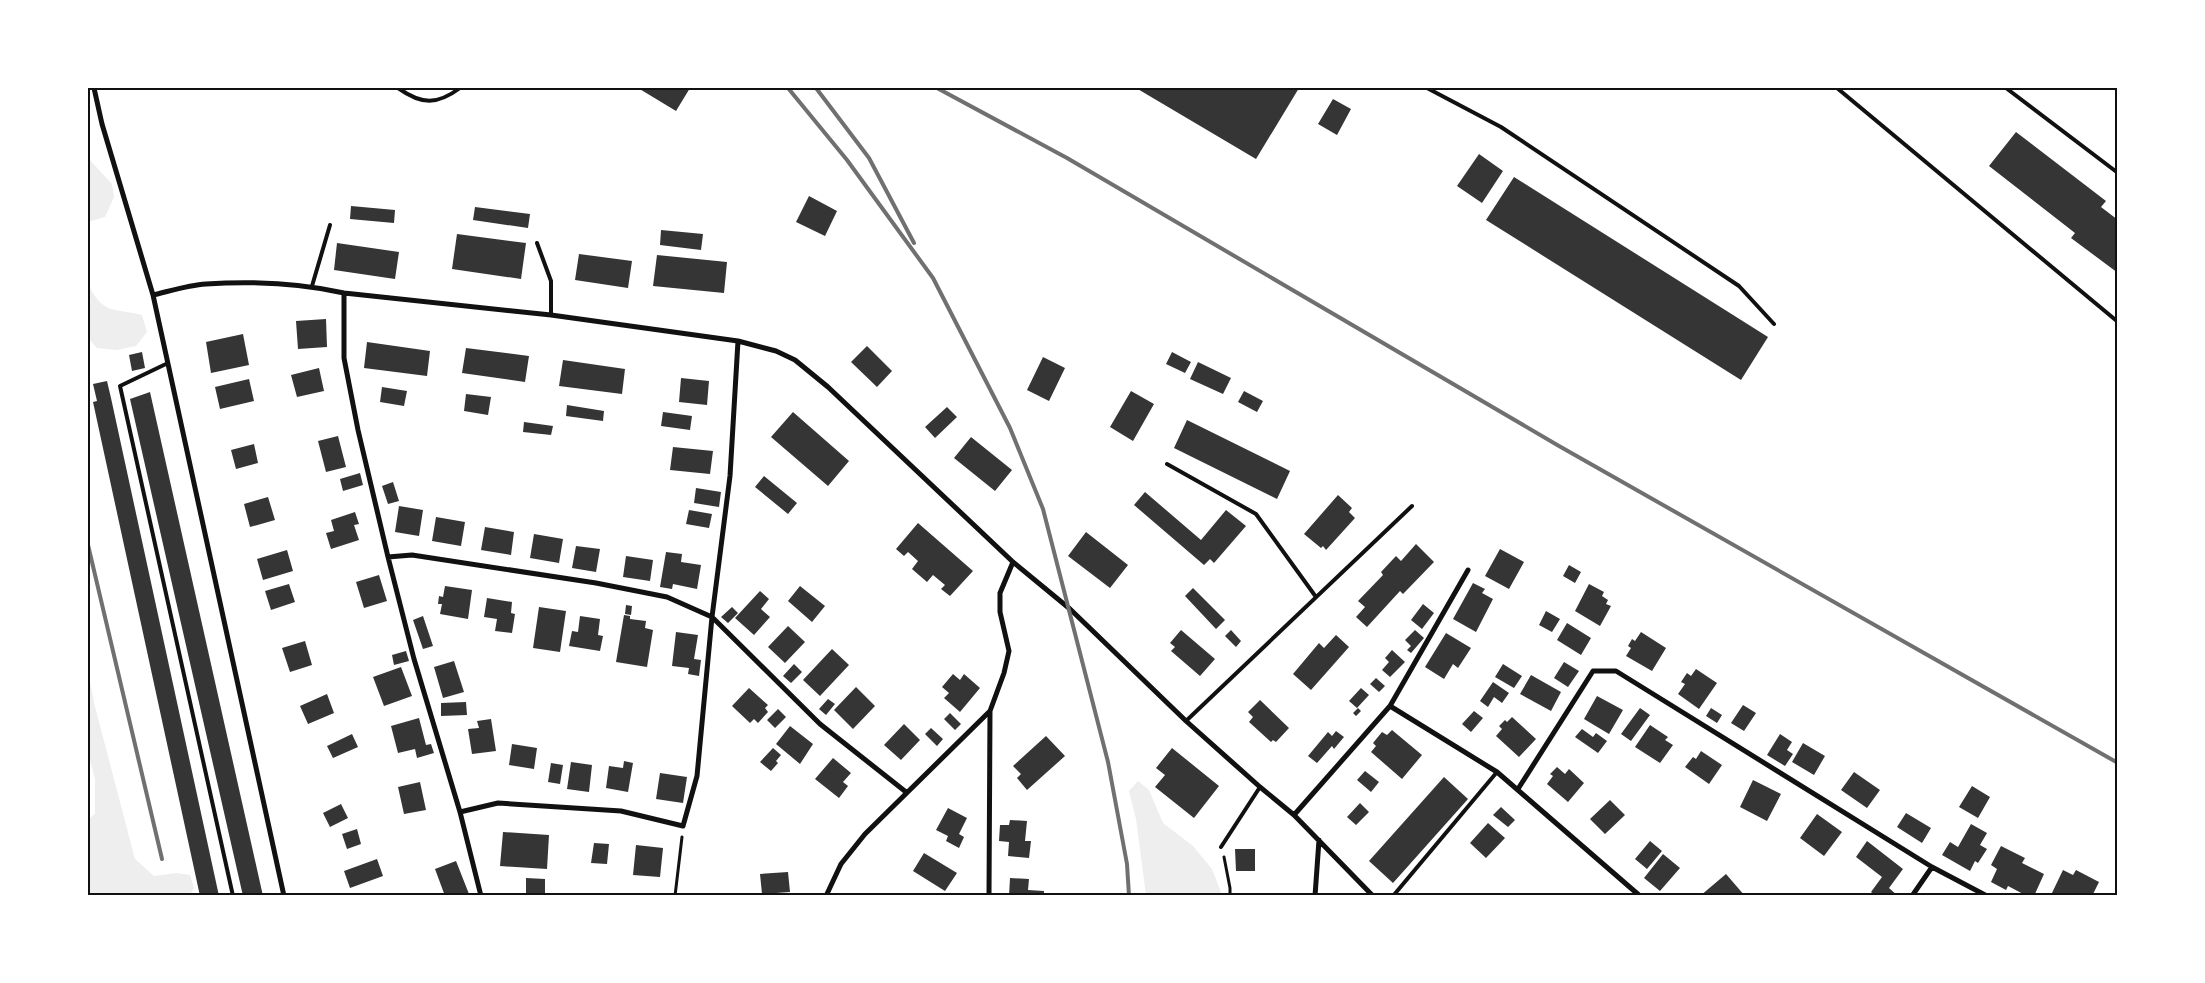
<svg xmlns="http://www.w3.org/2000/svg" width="2205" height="983" font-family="Barlow,sans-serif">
<rect width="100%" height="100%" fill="#fff"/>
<path fill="#eee" d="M88,158L112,184L114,197L105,217L91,221L88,225Z
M88,284C103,315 114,308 142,315L147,332L136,346L117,350L97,348L88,338Z
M88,670L94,703L135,859L154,876L177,873L190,875L194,888L190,895H88V819L95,814V779L88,753Z
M1138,781L1149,790L1163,823L1193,846L1212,869L1222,895H1146L1136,819L1129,791Z"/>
<path fill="#353535" d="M638,88H690L676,111Z
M1136,88H1299L1256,159Z
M1333,99L1351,109L1337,135L1318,124Z
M2016,132L2106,201L2101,207L2118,220V273L2071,238L2075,233L1989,166Z
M1479,154L1503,171L1482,203L1457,186Z
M1514,177L1768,337L1741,380L1486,220Z
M809,196L837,211L825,236L796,222Z
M351,206L395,210L394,223L350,219Z
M475,207L530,214L528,228L473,220Z
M661,230L703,234L701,250L660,245Z
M457,234L526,243L521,279L452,269Z
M337,243L399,252L395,279L334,270Z
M579,254L632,261L628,288L575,280Z
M657,255L727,262L724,293L653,286Z
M326,319L327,347L298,349L296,321Z
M243,334L249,365L211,373L206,342Z
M367,342L430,351L427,376L364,368Z
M867,346L892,371L877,387L851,362Z
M466,348L529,356L525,382L462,373Z
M142,352L145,368L132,371L129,355Z
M1172,352L1191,362L1185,373L1166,364Z
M1043,357L1065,368L1049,401L1027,390Z
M563,360L625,369L622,394L559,386Z
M1198,362L1231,378L1223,394L1190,379Z
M319,368L324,391L297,397L291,375Z
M681,378L709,381L707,405L679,402Z
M249,379L254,401L220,409L215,387Z
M107,381L111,398L219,896H200L93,402L97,401L93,384Z
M382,387L407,391L404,406L380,402Z
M1131,391L1154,404L1133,441L1110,427Z
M1244,391L1263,401L1257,412L1238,402Z
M150,392L263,896H243L130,399Z
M466,394L491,397L488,415L464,411Z
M567,405L604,411L603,421L566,416Z
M947,407L957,417L935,438L925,427Z
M663,412L692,416L690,430L661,426Z
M793,412L849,461L828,486L771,437Z
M1187,420L1290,471L1277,499L1174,448Z
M524,422L553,426L551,435L523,432Z
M338,436L346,467L326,472L318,441Z
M971,437L1012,470L995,491L954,458Z
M254,444L258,463L236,469L231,450Z
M673,447L713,451L710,474L670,470Z
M360,473L363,485L343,491L340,479Z
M764,476L797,503L788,514L755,487Z
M393,482L399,501L388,504L382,486Z
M696,488L721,492L719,507L694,503Z
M1145,492L1201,540L1226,510L1246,526L1214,563L1210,559L1204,565L1134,505Z
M1338,495L1352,508L1349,512L1355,518L1326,550L1323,546L1321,548L1304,534Z
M268,497L275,520L250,527L244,504Z
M399,506L423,510L419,536L395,532Z
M689,510L712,514L709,528L686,524Z
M355,512L359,524L354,525L359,540L331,549L326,533L334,531L331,520Z
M436,517L465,522L461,546L432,541Z
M918,523L973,571L950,596L941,589L945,585L933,575L927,582L912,569L918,561L908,552L904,556L896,549Z
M485,527L514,532L511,555L481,550Z
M1086,532L1128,565L1110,588L1068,556Z
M534,534L563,539L559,563L530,558Z
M1416,544L1434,562L1403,594L1400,591L1367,627L1356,617L1365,607L1358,601L1383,575L1381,572L1396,556L1401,561Z
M576,546L600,549L596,572L572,568Z
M1500,549L1524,562L1509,589L1485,576Z
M287,550L293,571L263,580L257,559Z
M666,552L682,554L681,562L701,565L697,589L673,584L672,589L660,587Z
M626,556L653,560L650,581L623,577Z
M1569,565L1581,572L1575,583L1563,576Z
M379,575L387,601L364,608L356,582Z
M1473,583L1485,589L1482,593L1493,599L1476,632L1453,619Z
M289,584L295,602L271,610L265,591Z
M1589,584L1604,592L1602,596L1608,600L1606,604L1611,606L1600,626L1575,611Z
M445,586L472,590L468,619L440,614L442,604H438L439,596L443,597Z
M800,586L825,606L812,622L788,601Z
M1193,588L1225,620L1216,629L1185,596Z
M760,591L769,599L761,609L770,617L754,635L735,618Z
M487,598L512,602L511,613L515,614L512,633L495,631L497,619L484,617Z
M1423,604L1434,613L1422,629L1411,620Z
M626,605L632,606L631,615L625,614Z
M539,607L566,611L560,652L533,648Z
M732,607L738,613L728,623L721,617Z
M1546,611L1560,619L1552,632L1539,625Z
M624,615L630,616V619L646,621L645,628L653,630L647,667L616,662Z
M423,616L433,646L423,649L413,620Z
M580,616L600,619L598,635L603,636L600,651L569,646L572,631L578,632Z
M1567,623L1591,638L1581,655L1557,640Z
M788,626L805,642L785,663L768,647Z
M1181,630L1215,659L1200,676L1171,651L1175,647L1170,643Z
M1231,630L1241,641L1236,647L1225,636Z
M1415,630L1424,638L1411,653L1407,650L1411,646L1405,640Z
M676,632L698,635L694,659L701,660L699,676L688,674L689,668L672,666Z
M1641,632L1666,648L1652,671L1626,656L1631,648L1628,646L1632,639L1635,641Z
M1446,633L1471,648L1458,668L1453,664L1444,679L1425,667Z
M1336,635L1349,647L1311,690L1293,674L1319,643L1324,648Z
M305,641L312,665L290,672L282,648Z
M832,649L849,665L820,696L803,680Z
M1392,650L1405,662L1390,677L1382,670L1389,662L1385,658Z
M406,651L409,661L394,665L392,655Z
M454,661L464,692L443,698L434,667Z
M1564,662L1579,671L1568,687L1554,678Z
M794,664L802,672L791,683L783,676Z
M1503,664L1522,676L1514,688L1495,677Z
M401,667L412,696L384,706L373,677Z
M1696,669L1717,683L1699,709L1678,694L1685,684L1681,682L1687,673L1691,676Z
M953,674L960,680L964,674L980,688L960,712L944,698L949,693L942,687Z
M1531,675L1561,692L1551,711L1520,694Z
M1376,678L1385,686L1379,692L1370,684Z
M1493,682L1509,693L1502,703L1494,697L1488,707L1480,701Z
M856,687L875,706L853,729L834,710Z
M749,688L768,705L765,708L768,712L758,723L754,719L750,723L732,706Z
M1361,688L1369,695L1357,708L1349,701Z
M327,694L334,713L308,724L300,706Z
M1597,696L1623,710L1609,734L1584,719Z
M828,699L835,704L826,715L819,709Z
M1260,700L1289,728L1276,742L1273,740L1271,742L1249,722L1253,717L1248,712Z
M466,702L467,715L441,716V703Z
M1743,705L1756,713L1744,731L1731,723Z
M1358,708L1361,711L1356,716L1353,713Z
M1640,708L1650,715L1631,741L1621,734Z
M1711,708L1722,715L1717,723L1706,716Z
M778,709L786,717L775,728L767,720Z
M1474,711L1483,718L1471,732L1462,724Z
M950,713L961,724L955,730L944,719Z
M1512,717L1536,739L1519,757L1496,736L1502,729L1499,726L1505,720L1507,722Z
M419,718L426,745L431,744L434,753L417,758L415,749L398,753L391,726Z
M491,719L496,751L472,754L468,729L479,728L477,721Z
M904,724L920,740L901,760L884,745Z
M1650,725L1668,737L1665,740L1673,745L1660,763L1635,747Z
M790,726L813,744L800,764L776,744Z
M931,728L943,739L937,746L925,734Z
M1582,729L1593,737L1596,733L1607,741L1598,753L1575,737Z
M1392,730L1422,755L1402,779L1371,752L1376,746L1373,743L1382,732L1387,735Z
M1336,731L1344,737L1334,749L1332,746L1317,763L1308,756L1328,732L1332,736Z
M352,734L358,747L333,758L327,746Z
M1780,734L1792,742L1787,750L1793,754L1785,766L1767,755Z
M1046,736L1065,756L1027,790L1017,778L1021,774L1013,766Z
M1803,743L1825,756L1814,775L1792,762Z
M512,744L537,748L534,769L509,765Z
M773,748L781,755L776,761L778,763L771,771L760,762Z
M1172,748L1219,786L1194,818L1155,787L1165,775L1156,768Z
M1701,751L1722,765L1709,784L1685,767L1693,757L1696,759Z
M833,758L851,773L843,782L848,786L839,798L815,779Z
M624,761L633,763L628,792L606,788L609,766L623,768Z
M571,762L592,765L589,792L567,789Z
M551,763L563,765L560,784L548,782Z
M1557,767L1565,774L1569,769L1584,783L1568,802L1547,784L1553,776L1550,774Z
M1365,771L1379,782L1371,792L1357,780Z
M1854,772L1880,790L1867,808L1841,790Z
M660,773L687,777L683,803L656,799Z
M1444,777L1468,799L1393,883L1369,861Z
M1753,780L1781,794L1767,821L1740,807Z
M420,782L426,810L404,814L398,787Z
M1972,786L1990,797L1978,818L1959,807Z
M1610,800L1625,815L1605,834L1590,819Z
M1360,803L1369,812L1356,825L1347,817Z
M341,804L348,818L330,827L323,813Z
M1501,807L1515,820L1508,827L1493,815Z
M948,808L967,818L959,834L964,837L959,848L946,841L948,836L936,830Z
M1906,813L1931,828L1922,843L1897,827Z
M1817,814L1842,832L1824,856L1800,838Z
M1010,820L1027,821L1025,841H1031L1029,858L1008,856L1009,842L999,841L1000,825H1009Z
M1488,823L1505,838L1486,858L1470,843Z
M1971,824L1987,833L1980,845L1987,849L1978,863L1975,861L1970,871L1942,855L1950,842L1958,847Z
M357,829L361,844L347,849L342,834Z
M503,832L549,835L547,869L500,866Z
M1650,841L1662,851L1647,869L1635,859Z
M1867,841L1903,869L1889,888L1898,896H1876L1871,892L1882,877L1856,857Z
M594,843L609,844L607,864L591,863Z
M636,845L663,848L660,877L633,875Z
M2001,846L2025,858L2022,863L2044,874L2034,896H2027L2008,886L2006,890L1991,882L1997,869L1991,865Z
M1235,849H1255V871H1236Z
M924,853L957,873L945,891L913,871Z
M1663,854L1680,868L1660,891L1644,878Z
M377,859L383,876L350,888L344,871Z
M456,861L469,894L445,896L435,869Z
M2063,870L2073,875L2076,870L2099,882L2092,896L2051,895Z
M788,872L790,892L762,894L760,874Z
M1726,874L1745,896H1700Z
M526,878L545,879V896H526Z
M1010,878L1029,879L1028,890L1044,891V896H1009Z"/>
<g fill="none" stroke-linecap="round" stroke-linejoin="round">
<path stroke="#111" stroke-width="3" d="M1224,857L1230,888V896
M675,896L682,837"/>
<path stroke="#111" stroke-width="4" d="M398,88C422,105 437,105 460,88
M1427,88L1501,127L1739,286L1774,324
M1837,88L2118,322
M2006,88L2118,173
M537,243L551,281V315
M312,286L330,225
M168,363L120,386L233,896
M1167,464L1256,514L1316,597
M1186,721L1412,506
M1221,847L1260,787
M1393,896L1497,772"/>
<path stroke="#111" stroke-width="5" d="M94,88L102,124L153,295L284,896
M344,293V358L358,430L388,557L414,659L460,812L481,896
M153,295C170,291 189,285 206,284C252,281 299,283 344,293L551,315L738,341L776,351L795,360L828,387L1013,562L1070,609L1186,721L1260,787L1294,815L1373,896
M388,557L412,555L596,583L667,597L712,617L820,724L906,792
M1390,706L1497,772L1640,896
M1518,789L1593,671H1616L1932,867L1987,896
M460,812L498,803L621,811L683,826L697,776L712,617L730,476L738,341
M1294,815L1390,706L1468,570
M826,896L841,864L865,834L990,711L1004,673L1009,651L1000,612V593L1013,562
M989,896L990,711
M1315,896L1319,840
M1912,896L1932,867"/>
<path stroke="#707070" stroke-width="4" d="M788,88L847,160L933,278L1010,428L1043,509L1108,762L1127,864L1129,896
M816,88L869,158L914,243
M937,88L1067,158L1559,446L2118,763
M88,545L162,859"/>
</g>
<rect width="2205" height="983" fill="none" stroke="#ffffff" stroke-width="178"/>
<rect x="89" y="89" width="2027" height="805" fill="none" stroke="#111" stroke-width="2"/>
</svg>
